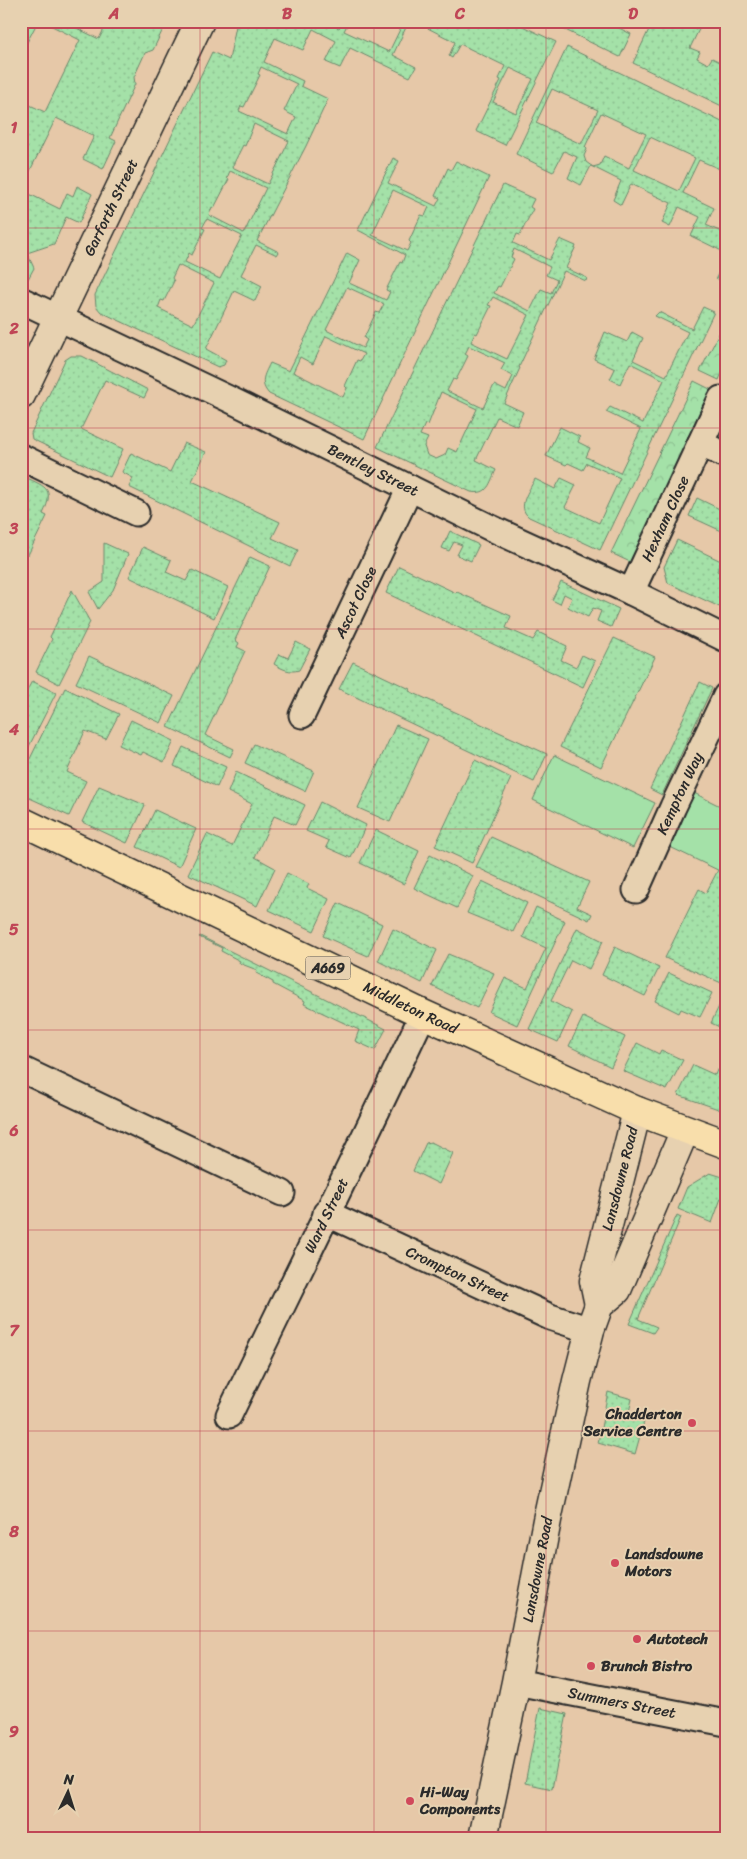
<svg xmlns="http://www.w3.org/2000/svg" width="747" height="1859" font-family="Sriracha,sans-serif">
<defs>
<pattern id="grass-dots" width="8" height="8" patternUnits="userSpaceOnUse" patternTransform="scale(1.25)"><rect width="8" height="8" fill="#a4e1a8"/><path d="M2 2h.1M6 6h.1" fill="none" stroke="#8dc191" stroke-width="1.8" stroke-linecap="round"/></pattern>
<pattern id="forest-crowns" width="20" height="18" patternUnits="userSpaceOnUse" patternTransform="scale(1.25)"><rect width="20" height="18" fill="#a4e1a8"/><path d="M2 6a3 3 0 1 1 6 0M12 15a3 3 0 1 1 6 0" fill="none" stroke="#8dc191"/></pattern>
</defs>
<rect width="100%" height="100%" fill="#e6c8a8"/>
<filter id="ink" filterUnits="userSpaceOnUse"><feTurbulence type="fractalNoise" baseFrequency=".02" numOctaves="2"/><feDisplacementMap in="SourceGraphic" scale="10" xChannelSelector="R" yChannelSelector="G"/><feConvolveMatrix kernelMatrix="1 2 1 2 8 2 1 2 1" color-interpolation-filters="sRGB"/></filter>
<g filter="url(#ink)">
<path fill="url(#grass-dots)" stroke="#68866a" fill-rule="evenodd" d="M21,21H38L21,54Z
M42,21H56L55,23L61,27L64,22L99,39L108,21H167L153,50L145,53L134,77L135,84L110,138L116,141L103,169L83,159L94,136L56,118L21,189V101L45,112L80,40Z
M237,21H325L339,28L343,21H349L344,31L389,52L404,21H409L393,55L416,67L410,77L350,48L340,68L326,62L336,41L313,29L303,50L275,38L264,62L303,81L301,86L328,99L306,146L257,241L279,252L277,255L256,245L241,275L262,286L255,301L234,291L206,349L226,360L224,365L218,367L101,312L96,306L95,295L212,52L229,60ZM261,67L297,84L284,111L296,117L288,134L239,111L241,106L244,107L260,75L258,74ZM254,124L289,141L268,184L232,167L243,145L245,146ZM230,171L266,188L244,233L209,215L212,207L214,208L229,179L227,178ZM207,219L242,236L220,279L185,262L189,253L192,255L205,229L202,228ZM178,265L214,283L193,325L158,308L161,300L164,301L174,281L172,278Z
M414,21H512L556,42L505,145L476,131L501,80L499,79L505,66L460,44L452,58L449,56L455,42ZM510,68L533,79L516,113L493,102Z
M547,21H605L631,34L620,57Z
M653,21H671L670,23L683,28L685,24L696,29L700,21H703L690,48L700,52L697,58L708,64L712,58L726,65V108L633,63Z
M567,47L726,124V162L722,170L699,160L683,193L714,208L706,225L726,234V253L691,236L700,217L679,207L670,227L662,223L671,203L631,184L621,205L613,200L621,181L591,166L581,185L568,178L577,157L564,151L553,172L516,154ZM552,89L598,110L581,144L536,123ZM601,113L646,134L629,168L604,156L600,165L593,167L586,162L584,156L587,149L585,147ZM650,137L695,158L679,191L634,170Z
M393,158L399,161L388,183L436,206L440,198L435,196L448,168L451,170L456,161L489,177L364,439L269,394C259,383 264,375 270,363L289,371L347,253L360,260L349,283L386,300L390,292L386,290L400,262L402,263L405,255L358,230ZM393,190L429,207L425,216L421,215L409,241L411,243L407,251L372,235ZM347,287L384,304L379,313L376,312L364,338L367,340L363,348L326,330ZM326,336L364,354L360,361L357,360L345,386L347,388L343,397L293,372L300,357L313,364Z
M503,185L534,199L530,207L533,209L520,235L517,234L513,243L549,260L560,239L576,246L566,268L587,278L586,281L564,271L519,367L520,368L504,403L523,412L517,426L497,417L476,460L496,470C489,484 489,495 471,492L377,447ZM514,249L550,267L546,275L557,280L551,293L541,289L530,311L494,293L498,286L500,287L514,259L511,257ZM493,297L529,315L507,359L471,342L475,333L477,334L491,306L488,305ZM469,346L505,363L501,370L513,376L506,391L494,385L483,408L447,391L453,379L456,380L468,356L465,354ZM441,392L477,409L457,452L448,448L445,455L436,459L427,455L424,446L428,438L420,435L425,424L428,425Z
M77,186L92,194L79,223L66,217L54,244L27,253L34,268L28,279L21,275V190L60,209L67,193L73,196Z
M726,258V283L716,278Z
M703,307L714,312L600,550L529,517C516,507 529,491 535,479L555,489L561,478L576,485L565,507L599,523L620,478L587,463L583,470L568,463L566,465L546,456L560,427L580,437L578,442L590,448L586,457L620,473L641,429L606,412L610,407L643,423L664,380L630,363L620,384L610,379L615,369L594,359L605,332L627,342L632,332L643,338L633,360L666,376L688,332L655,316L659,312L692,329Z
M71,356H82L148,390L144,398L105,380L81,429L123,449L110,477L32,439L31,433L65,360Z
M184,443L206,452L192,481L280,522L272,538L298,550L290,566L129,487L133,478L122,472L131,453L170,472Z
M21,475C44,487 56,486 43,514L47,516L28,555L21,542Z
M697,498L726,512V533L689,516Z
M450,531L479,545L471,561L457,555L462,545L454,542L449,551L442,548Z
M677,540L721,561L717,571L726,575V610L668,583L664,567Z
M104,543L128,554L113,590L98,609L89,592L104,582Z
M143,547L171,560L166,572L186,581L192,570L228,587L214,618L129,577Z
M250,557L270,566L235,640L239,643L237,647L245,651L205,735L234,749L230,757L168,727Z
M399,566L456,593L457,592L511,616L506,628L533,640L538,632L567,646L561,660L576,667L582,655L595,661L583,687L386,593Z
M561,582L619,609L611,627L597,621L601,611L593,608L588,617L568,607L572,598L564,594L560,604L552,600Z
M72,590L90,622L59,684L36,672L52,639L50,637Z
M614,638L655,657L601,767L560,747Z
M296,642L310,649L299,670C290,673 282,669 274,664L279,654L288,658Z
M89,656L174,696L161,723L76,683Z
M353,662L410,689L409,691L547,754L534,782L339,689Z
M32,681L56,693L21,762V702Z
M700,682L712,688L662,795L650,789Z
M65,688L119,714L106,739L85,731L67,772L86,781L69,816L21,794V777Z
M131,720L174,741L164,762L143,752L141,755L119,745Z
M396,725L428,739L390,822L358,808Z
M254,744L314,771L305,791L245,763Z
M183,747L226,767L217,787L174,766Z
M475,760L511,778L472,863L435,846Z
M236,772L305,805L295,825L274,816L255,857L275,868L257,906L188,874L207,834L232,846L252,804L228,792Z
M99,786L145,805L127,843L82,822Z
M320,802L366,825L351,858L326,847L329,841L306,831Z
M155,810L196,829L179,867L137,847Z
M376,830L419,851L404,884L360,863Z
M491,837L589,882L577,907L592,914L589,920L476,867Z
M430,855L473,876L457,908L414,888Z
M718,870L726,874V985L665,958L699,889L706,893Z
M287,873L309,884L307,888L329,899L314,931L269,910Z
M482,881L527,903L513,932L467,913Z
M338,903L382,924L368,956L323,936Z
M536,907L565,921L517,1025L489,1012L505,978L527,988L546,948L523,937Z
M577,928L603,941L589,969L571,960L551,1001L572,1012L558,1042L529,1029Z
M393,929L437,950L422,983L378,961Z
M200,936L386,1029L375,1050L355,1041L359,1030L304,1004L305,1001L273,984V982L256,973L257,970L239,963L240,961L221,951L222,948L199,937Z
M615,947L659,968L645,996L602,975Z
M448,954L494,973L477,1008L432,986Z
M669,973L712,993L700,1017L681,1009L679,1013L655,1001Z
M723,998L726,999V1030L711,1023Z
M583,1017L625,1037L611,1067L569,1046Z
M637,1043L659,1054L661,1050L683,1060L667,1090L623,1071Z
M693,1065L715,1075L717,1070L726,1074V1108L724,1111L678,1095Z
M431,1142L453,1153L439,1184L413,1171L426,1143Z
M710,1173L726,1178V1194L723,1193L712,1223L678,1209L687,1187Z
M677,1215L681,1217L638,1319L657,1327L653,1333L629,1324Z
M608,1392L632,1399L629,1412L645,1418L635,1454L598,1443Z
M540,1708L567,1714L552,1789L525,1783Z"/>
<path fill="url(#forest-crowns)" stroke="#68866a" d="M726,320V364L719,380L700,371Z
M694,381L714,391L630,562L611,553Z"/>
<path fill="#a4e1a8" stroke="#68866a" d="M554,755L655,803L633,848L533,800Z
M694,793L726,809V874L668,846Z"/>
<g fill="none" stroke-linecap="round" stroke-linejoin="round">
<g stroke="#2b2b2b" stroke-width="29">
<g id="minor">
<path id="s1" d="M21,300L231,400L491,528L631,592L726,639"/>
<path d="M700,444L726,455"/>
<path d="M21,457L136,513"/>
<path id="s2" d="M631,592L721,399"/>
<path id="s3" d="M302,715L410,488"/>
<path id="s4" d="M636,890L673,807L726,696"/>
<path d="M21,1069L282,1193"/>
<path id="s5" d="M326,1213L550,1317L590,1330"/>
<path id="s6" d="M229,1415C294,1281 360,1148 423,1014"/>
<path id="s7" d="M516,1682L726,1723"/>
</g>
</g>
<g stroke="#2b2b2b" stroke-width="31">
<g id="tertiary">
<path id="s8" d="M21,395L200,21"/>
</g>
</g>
<g stroke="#2b2b2b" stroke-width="31">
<g id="secondary">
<path id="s9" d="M599,1305L594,1281L637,1111"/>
<path id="s10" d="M483,1838L516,1682L547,1520L577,1381L590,1330L599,1305L617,1290L685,1130"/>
</g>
</g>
<g stroke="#2b2b2b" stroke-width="31">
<g id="primary">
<path id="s11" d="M21,821L423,1014L637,1111L726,1144"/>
</g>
</g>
<use href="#minor" stroke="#e7d1b0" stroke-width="25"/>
<use href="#tertiary" stroke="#e7d1b0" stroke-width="28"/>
<use href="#secondary" stroke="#e7d1b0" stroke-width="28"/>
<use href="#primary" stroke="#f8deab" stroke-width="28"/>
</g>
</g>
<path fill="none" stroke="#c04656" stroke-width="1" stroke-opacity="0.55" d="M200,21V1838M374,21V1838M546,21V1838M21,228H726M21,428H726M21,629H726M21,829H726M21,1030H726M21,1230H726M21,1431H726M21,1631H726"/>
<g fill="#d1495b" stroke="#e7d1b0" stroke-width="2">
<circle cx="692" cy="1423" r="5"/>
<circle cx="615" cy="1563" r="5"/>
<circle cx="637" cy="1639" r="5"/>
<circle cx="591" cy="1666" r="5"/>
<circle cx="410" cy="1801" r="5"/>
</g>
<g text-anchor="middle" stroke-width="4" stroke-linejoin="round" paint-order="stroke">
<rect fill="#e7d1b0" stroke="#635d53" stroke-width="1" x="305.5" y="956.5" width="45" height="23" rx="4"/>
<g font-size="14" font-weight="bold" fill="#2b2b2b">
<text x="328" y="973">A669</text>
</g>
<g font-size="15" fill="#2b2b2b" stroke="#e7d1b0">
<text dy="5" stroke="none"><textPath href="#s8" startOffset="208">Garforth Street</textPath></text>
<text dy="5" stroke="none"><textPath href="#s1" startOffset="391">Bentley Street</textPath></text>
<text dy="5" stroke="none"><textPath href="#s2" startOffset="81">Hexham Close</textPath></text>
<text dy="5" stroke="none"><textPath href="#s3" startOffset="125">Ascot Close</textPath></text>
<text dy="5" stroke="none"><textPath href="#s4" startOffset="106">Kempton Way</textPath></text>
<text dy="5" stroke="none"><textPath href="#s11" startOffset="432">Middleton Road</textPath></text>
<text dy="5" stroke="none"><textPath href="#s9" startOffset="130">Lansdowne Road</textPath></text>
<text dy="5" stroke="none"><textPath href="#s6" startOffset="222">Ward Street</textPath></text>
<text dy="5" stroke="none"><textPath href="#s5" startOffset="145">Crompton Street</textPath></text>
<text dy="5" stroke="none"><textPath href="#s10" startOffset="274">Lansdowne Road</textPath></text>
<text dy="5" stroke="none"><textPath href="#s7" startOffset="108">Summers Street</textPath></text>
</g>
<g font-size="15" font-weight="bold" fill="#2b2b2b" stroke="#e7d1b0" text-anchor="start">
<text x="682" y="1419" text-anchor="end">Chadderton<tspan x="682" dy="17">Service Centre</tspan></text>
<text x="625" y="1559">Landsdowne<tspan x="625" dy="17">Motors</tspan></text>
<text x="647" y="1644">Autotech</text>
<text x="601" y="1671">Brunch Bistro</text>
<text x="420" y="1797">Hi-Way<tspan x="420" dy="17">Components</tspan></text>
</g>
</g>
<rect width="747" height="1859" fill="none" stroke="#e7d1b0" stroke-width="55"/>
<g transform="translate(68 1792) rotate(4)" stroke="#e7d1b0" stroke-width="4" paint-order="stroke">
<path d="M0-4L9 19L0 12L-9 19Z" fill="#2b2b2b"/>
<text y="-8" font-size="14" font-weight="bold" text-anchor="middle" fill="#2b2b2b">N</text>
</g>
<rect x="28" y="28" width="692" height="1804" fill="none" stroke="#c04656" stroke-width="2"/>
<g font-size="16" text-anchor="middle" font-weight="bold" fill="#c04656">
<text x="114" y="19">A</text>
<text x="287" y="19">B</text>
<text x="460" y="19">C</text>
<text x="633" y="19">D</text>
<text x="14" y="133">1</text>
<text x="14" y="334">2</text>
<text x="14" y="534">3</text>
<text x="14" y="735">4</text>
<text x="14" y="935">5</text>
<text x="14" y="1136">6</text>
<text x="14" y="1336">7</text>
<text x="14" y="1537">8</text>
<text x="14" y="1737">9</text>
</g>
</svg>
